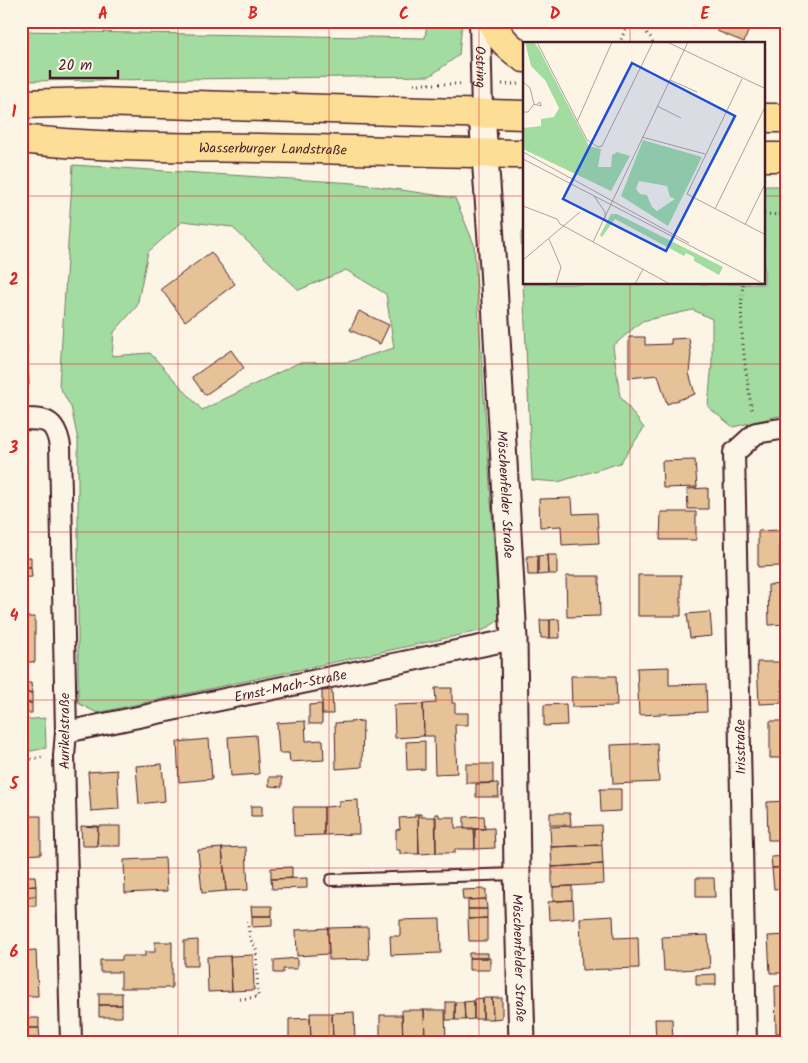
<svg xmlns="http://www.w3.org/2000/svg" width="808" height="1063" font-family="Kalam,sans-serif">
<rect width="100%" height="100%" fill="#fcf5e5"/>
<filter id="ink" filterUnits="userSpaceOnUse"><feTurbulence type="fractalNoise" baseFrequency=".02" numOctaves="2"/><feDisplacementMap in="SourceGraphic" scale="10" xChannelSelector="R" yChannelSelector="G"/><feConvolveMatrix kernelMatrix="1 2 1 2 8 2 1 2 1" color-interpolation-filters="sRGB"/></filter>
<g filter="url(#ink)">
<path fill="#a3dca1" stroke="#767e66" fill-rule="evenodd" d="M427,21H462L459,55L430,76L21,81V31L425,38Z
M73,165L354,183L455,198L474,244L499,620L484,630L97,713L78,703V440L71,407L59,386ZM183,221L232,227L299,290L346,270L386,294L394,348L348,362L298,363L202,410L150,353L112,356L114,332L137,306L148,252Z
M764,186H787V414L733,427L708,407L712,362V319L693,310L642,321L613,346L620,396L644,428L620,463L558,482L532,480L521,236L524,228V284H764Z
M45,718L46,748L21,753V720Z"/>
<path fill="#e5c297" stroke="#4a1f2b" d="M344,21H385V23Z
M720,21H752L744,42L717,31Z
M25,221L27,266L21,267V222Z
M211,252L235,284L185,321L161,289Z
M359,311L389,325L380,344L350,330Z
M629,337H645V345L671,344V339L689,338L691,354L689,373L695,394L667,404L658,375L629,378Z
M21,344H27L29,385H21Z
M231,350L244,368L205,395L192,377Z
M695,460L697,487L663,488L662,461Z
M708,488V509H688L687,489Z
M21,492H23L24,538H21Z
M572,498L573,514L597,513L599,543L562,545L561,526L540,527L539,499Z
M661,512H696V540H660Z
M780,530H787V566H780Z
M780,530V566L758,567V531Z
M547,555L548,574L538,575V556Z
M547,555H557V574H548Z
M527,556H538V575H528Z
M21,557H31V567H21Z
M21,567H31L32,577L21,578Z
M638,575H681V616H638Z
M566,576H599L600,616L567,617Z
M785,584L786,624L769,625L768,585Z
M710,612L712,636L690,638L687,614Z
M21,617H35V662H21Z
M559,619L560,638H550V620Z
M540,620H550V638H541Z
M787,661V703H782L781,662Z
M757,662H781L782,703L759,704Z
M669,667V685L706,684L707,712L639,715L637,668Z
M571,676H616L617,706L572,707Z
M21,683H31L32,693H21Z
M435,688H452V703H455V713H468V725H455L457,773L435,774L434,736H424L423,704L436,703Z
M332,690L333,714H322V691Z
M21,693H32V703H21Z
M21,703H32V713H21Z
M322,704V724H309V705Z
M423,704L424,736L395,738L394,705Z
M566,704L567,725L544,726V705Z
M305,721L306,741L323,740L324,760L290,762L289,753H279L277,723Z
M363,721L362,767L336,769L335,723Z
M770,721H787V758H770Z
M256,735L259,774L231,776L228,737Z
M209,739L212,779L179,782L177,742Z
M425,741V769L407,770L406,742Z
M657,743L659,782L613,784L611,745Z
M162,764L165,801L139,804L136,766Z
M466,764H493V783H466Z
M117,770L119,809L91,811L88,772Z
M269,777H282V787L269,786Z
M498,783L499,797H476V784Z
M600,789H621V811L601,812Z
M358,800L359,834L324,835V807L339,806V801Z
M787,801V840H768L767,802Z
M251,806H262V816H251Z
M293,807H324V835L294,836Z
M550,813H570L571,825H550Z
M415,814H418L419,854H400V850H396V830L400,829L399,818L415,817Z
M418,814H421V817H436V853L419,854Z
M435,814H439V817H455V828H474L475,849H455V853H436Z
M21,816H41V854L21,855Z
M484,816L485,829H464V817Z
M601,825L602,845L551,847L550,827Z
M81,826L98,827L97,846H82Z
M93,826H120V846H97L98,827Z
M494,828L495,848L475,849V829Z
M602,845L603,864L552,867L551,847Z
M246,847L248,890L226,891L222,848Z
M222,848L226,891L202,893L198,850Z
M787,856V867L772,868L771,857Z
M165,858L167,891L125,893L124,860Z
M603,864L604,884L552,887V867Z
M292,867V878L271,879V868Z
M787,867V888L774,889L772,868Z
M21,876H35L36,886L21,887Z
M307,878V888L272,889L271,879Z
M696,878H714L715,897H696Z
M36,886V896L21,897V887Z
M572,886V900L553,901V887Z
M486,889V899L463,900L462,890Z
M36,896V906L21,907V897Z
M486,899L487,909H468V900Z
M573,900L574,918L549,920L548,902Z
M251,906H272V916H252Z
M468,909H487V918L468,919Z
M252,916H272V926L252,927Z
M613,916L614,938L638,937L639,968L582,970L580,918Z
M487,918V941H469L468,919Z
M440,919L441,953L391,955L390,936H400V920Z
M368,927L369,959L329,960L328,928Z
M328,928L329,954L297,956L296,930Z
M708,935L710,968L664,971L662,937Z
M787,935V973H770L768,936Z
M198,940V966H184V941Z
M155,942H172V988H121V972H100V960H122V956H145V952H155Z
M36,950L38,996H21V951Z
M469,953H488V958H469Z
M253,955L254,990L232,991L230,956Z
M230,956L232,991L208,992L207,957Z
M297,958V969H283V973H274V960Z
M469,958H490V970H469Z
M716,974V985H696V975Z
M775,986H787V1033H776Z
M99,993H122V1005H99Z
M483,998H492L493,1019H483Z
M483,998V1019H474V999Z
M492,998H502V1018L493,1019Z
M474,1001V1019L465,1020L464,1002Z
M446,1002H455V1020H446Z
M455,1002H464L465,1020H455Z
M99,1005H122V1017H99Z
M402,1010H424L425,1042H403Z
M424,1010H445L446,1042H425Z
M354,1012L355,1042H333L332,1013Z
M310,1013H332L333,1042H311Z
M380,1015H402L403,1042H380Z
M21,1018H39V1028H21Z
M310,1018L311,1042H289V1019Z
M655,1019H672L673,1042H656Z
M21,1028H39L40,1038H21Z
M166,1037V1042H133V1038Z
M31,1038H40V1042H31Z
M133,1038V1042H101V1039Z"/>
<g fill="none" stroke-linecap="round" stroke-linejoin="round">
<g stroke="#4a1f2b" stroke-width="14">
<path id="service" d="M331,880L516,874"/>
</g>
<g stroke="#4a1f2b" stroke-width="24">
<g id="minor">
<path id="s1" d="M480,21L482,114"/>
<path d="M21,419C46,419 55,419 60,446L66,732L64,756L71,1042"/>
<path id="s2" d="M66,732L514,639"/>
<path d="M746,1042L734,453L756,433L787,428"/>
</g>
</g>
<g stroke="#4a1f2b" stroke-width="29">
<g id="tertiary">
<path id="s3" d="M482,114L493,267L514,639L517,874L522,1042"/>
</g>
</g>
<g stroke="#4a1f2b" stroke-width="31">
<g id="primary">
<path d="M492,21C498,38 510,48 524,58"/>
<path d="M21,104L97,102L524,115"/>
<path d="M764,118H787"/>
<path id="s4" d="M21,139C100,148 180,147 259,148C348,149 436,153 524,154"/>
<path d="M764,157H787"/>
</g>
</g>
<path stroke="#4a1f2b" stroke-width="3" stroke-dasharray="1 4" stroke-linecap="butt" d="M642,21L640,25L652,39L653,44
M619,44L629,21
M414,84H461
M502,84H521
M764,214L787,215
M743,284C738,326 746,371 752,412
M21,761L43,757
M240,999L258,997L256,948L250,939L247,918"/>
<use href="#service" stroke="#fcf5e5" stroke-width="10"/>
<use href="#minor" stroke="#fcf5e5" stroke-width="20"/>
<use href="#tertiary" stroke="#fcf5e5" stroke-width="25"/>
<use href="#primary" stroke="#fdde96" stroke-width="28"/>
</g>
</g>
<path fill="none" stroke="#d62828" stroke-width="1" stroke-opacity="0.55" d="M178,21V1042M329,21V1042M479,21V1042M630,21V44M21,196H524M764,196H787M630,284V1042M21,364H787M21,532H787M21,700H787M21,868H787"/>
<g text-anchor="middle" stroke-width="5" stroke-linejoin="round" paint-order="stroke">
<g font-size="14" fill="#4a1f2b" stroke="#fcf5e5">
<text dy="5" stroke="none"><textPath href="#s1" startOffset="46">Ostring</textPath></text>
<text dy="5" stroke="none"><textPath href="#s4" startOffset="252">Wasserburger Landstraße</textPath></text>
<text dy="5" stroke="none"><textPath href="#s3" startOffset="381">Möschenfelder Straße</textPath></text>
<text dy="5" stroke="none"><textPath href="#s2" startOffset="229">Ernst-Mach-Straße</textPath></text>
<text transform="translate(64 731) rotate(-90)" y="5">Aurikelstraße</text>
<text transform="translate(740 747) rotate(-91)" y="5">Irisstraße</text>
<text dy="5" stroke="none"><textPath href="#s3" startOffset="845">Möschenfelder Straße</textPath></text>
</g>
</g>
<g transform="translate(523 42)">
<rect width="242" height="242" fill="#fcf5e5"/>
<path d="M2,0H11L16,7L66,104L78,107L75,125H88L89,113L94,110L107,114L88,149L0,107V86L18,84V77L31,75L36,66L22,38L8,24ZM120,98L179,115L145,184L98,154ZM116,139L144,144L147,155L152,157L134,169L129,165L124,153L117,152L113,147ZM88,172H94L200,225L196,233L171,219V215L163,211L161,214L92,177L79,195L77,193Z" fill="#a3dca1" fill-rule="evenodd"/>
<path fill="none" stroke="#b59f9b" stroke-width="1" d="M14,0L64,98L75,105L79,104L130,0M144,0L243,47M219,37L164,152L243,193M147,38L174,50M0,40L7,46L11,62L5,70H0M11,62L18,64L17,60L14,62M134,64L158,76M54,80L89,0M119,95L182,112M0,110L166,201M0,117L241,242M71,154L82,170V179M0,164L34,177L37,182L147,242M192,167L243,63M222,183L243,140M26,197L38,225L33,242M70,200L165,0M0,218L57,170M112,242L120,227"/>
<path fill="#1d4ed8" fill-opacity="0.15" stroke="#1d4ed8" stroke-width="2.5" d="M109,21L212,74L143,209L40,157Z"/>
<rect width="242" height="242" fill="none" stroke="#4a1f2b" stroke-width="2.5"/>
</g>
<rect width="808" height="1063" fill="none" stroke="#fcf5e5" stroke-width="55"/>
<path d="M50 70v8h68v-8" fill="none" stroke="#4a1f2b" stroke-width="2.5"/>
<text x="58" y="70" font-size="15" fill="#4a1f2b" stroke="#fcf5e5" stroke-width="4" paint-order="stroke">20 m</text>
<rect x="28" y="28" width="752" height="1008" fill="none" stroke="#d62828" stroke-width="2"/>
<g font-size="16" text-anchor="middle" font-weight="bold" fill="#d62828">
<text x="103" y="19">A</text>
<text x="253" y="19">B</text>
<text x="404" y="19">C</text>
<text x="555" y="19">D</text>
<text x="705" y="19">E</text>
<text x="14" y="117">1</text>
<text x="14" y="285">2</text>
<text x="14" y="453">3</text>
<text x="14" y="621">4</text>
<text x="14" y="789">5</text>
<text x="14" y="957">6</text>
</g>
</svg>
